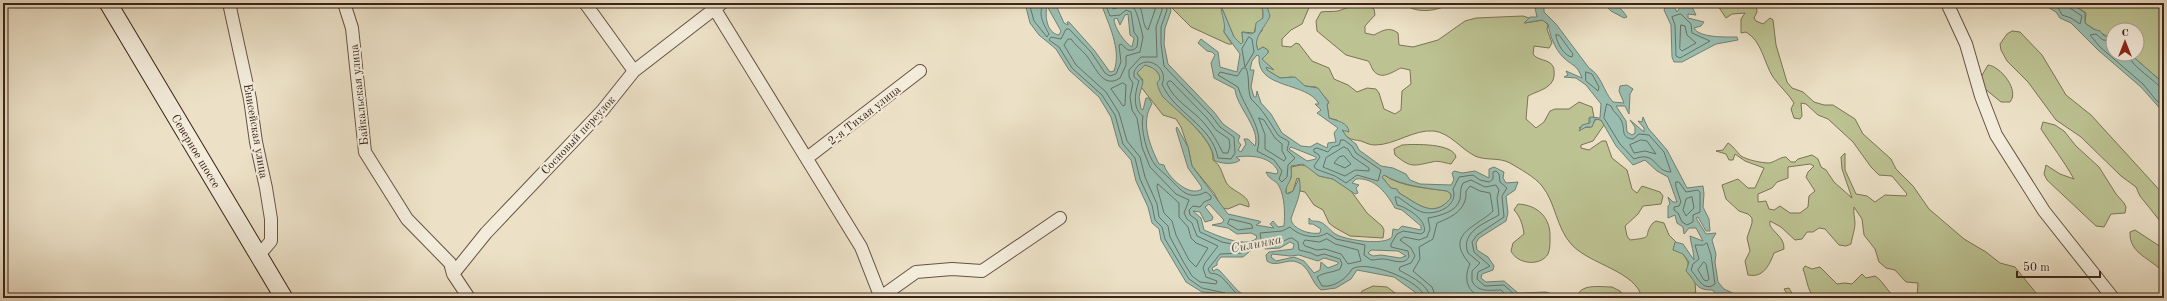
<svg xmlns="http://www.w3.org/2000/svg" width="2167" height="301" font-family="'Old Standard TT',serif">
<rect width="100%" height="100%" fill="#ece1c7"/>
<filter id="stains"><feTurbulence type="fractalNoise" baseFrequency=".005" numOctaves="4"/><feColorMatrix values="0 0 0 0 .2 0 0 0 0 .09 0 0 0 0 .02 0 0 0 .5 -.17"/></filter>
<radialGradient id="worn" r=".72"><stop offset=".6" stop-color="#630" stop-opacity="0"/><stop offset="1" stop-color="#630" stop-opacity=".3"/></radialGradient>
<path fill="#bcc292" stroke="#7c7355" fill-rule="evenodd" d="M1169,3H1260L1263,11V18L1256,25L1254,33L1242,32L1243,43L1240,44L1234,37L1221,6L1225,22L1224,32L1232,44H1228L1191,27L1171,7Z
M1266,3H1311L1302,24L1291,30L1282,39V46L1291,47L1296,43L1299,44L1312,61L1329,68L1334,79L1348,85L1357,92L1367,88L1376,89L1379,93L1384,109L1395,114L1401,110L1402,91L1411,84L1410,70L1401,68C1392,72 1381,81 1373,70C1371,67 1371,64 1368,61L1346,55L1317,31L1316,21L1321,12C1326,11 1332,12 1338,11C1350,7 1362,0 1374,9L1375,15L1365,26V33L1374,35C1382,31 1389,26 1398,33L1399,45L1413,47L1438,40L1465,21L1476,18L1523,16L1529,18L1525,23L1543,20L1548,25L1547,29L1552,43L1549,48L1534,46L1533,54C1537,60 1545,59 1550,63C1553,65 1554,68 1554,71C1556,88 1539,90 1528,96L1526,119L1536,128L1544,122L1550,111L1555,109H1569L1579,102L1592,107L1594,117L1589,118V123L1579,128L1591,127L1596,119L1601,120L1604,125L1593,141L1581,145V148L1589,150L1602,141H1606L1612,158L1627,170L1632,189L1637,193L1642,186L1660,192L1663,196L1661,204L1643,206L1638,214L1625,226L1627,236L1630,240C1657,237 1641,237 1653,223L1656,221L1664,223L1669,235L1676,242L1673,250L1682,252L1688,262V273L1695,281L1696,298H1642C1636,271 1591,265 1572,245C1556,228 1556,203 1542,186C1535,177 1520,169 1510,163C1499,157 1486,161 1475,156C1461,149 1450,133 1434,131C1414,129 1395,145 1375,145C1370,145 1366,143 1361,141C1351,139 1347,140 1342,129L1349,132L1337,120L1329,118L1327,104L1329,102L1316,87L1305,86L1292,77L1280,78L1267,70L1266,67L1273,69L1262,60L1264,56L1268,53V50L1263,47L1258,50C1255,43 1256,36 1262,31Z
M1402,3H1453C1436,11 1418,15 1402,3Z
M1716,3H1756L1757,12L1754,18L1756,21L1763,24L1770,18L1773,20L1776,45L1787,82L1792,88L1803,92L1814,102L1824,105H1833L1855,119L1863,134L1891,159L1896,169L1913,186L1929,209L1964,239L1986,252L2000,263L2015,267L2040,298H1917L1918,283L1906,282L1895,270L1886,268L1879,262L1875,249L1864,235L1862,219L1854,207C1853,214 1855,217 1855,224C1855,228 1852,238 1851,244L1846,246L1839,245L1825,229L1819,228L1813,232H1807L1802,239L1795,240L1781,227L1770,221C1767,230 1785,235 1784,249L1774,253C1769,266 1763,278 1748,275L1745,261L1750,251L1747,238L1752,223V218L1748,214L1739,211L1726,199L1722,185L1738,179L1748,188H1755L1764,168L1745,161L1735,154L1733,160H1729L1726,154L1716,151L1723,150L1728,143C1732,145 1737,152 1741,156C1747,160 1762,163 1769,163C1775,162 1780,157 1786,157L1791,162H1795L1798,159L1812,155L1818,159L1821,167L1826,170L1834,182L1852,198L1842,169L1841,157L1845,153V170L1856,194L1867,196L1875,202L1885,195L1906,196L1907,194L1892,176L1879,175L1871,167L1853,142L1828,119L1818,115L1806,104L1801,103L1802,116L1800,119L1794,118L1791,109L1794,103C1788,93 1780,87 1773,77C1764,63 1762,41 1746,32L1741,33V19L1745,13L1732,14L1726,18ZM1810,164L1814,166L1808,172L1806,177L1815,191L1809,196L1808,207L1800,213H1790L1780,206L1774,210L1769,209L1766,201L1758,202V194L1772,188L1777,182L1788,178V167Z
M2071,3H2164V88L2161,81L2130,54H2137V30H2113V38C2102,35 2094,29 2085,23L2086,13Z
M2012,31L2020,32L2042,55L2066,95L2091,115L2164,195V226L2140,196L2136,187L2121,176L2081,137L2056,120L2028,82L2007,61L2001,50L2000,44L2007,34Z
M1145,65L1154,68L1160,76C1159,81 1159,91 1163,96C1176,111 1215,139 1213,160C1221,165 1222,174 1226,182C1231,192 1250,194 1249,207L1240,204L1228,209L1222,208L1214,193L1192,166L1188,147L1181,127L1176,119L1163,115L1141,87L1143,80L1137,73Z
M1988,65C2000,66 2020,90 2010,102H2001L1984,88L1981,77Z
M2043,122L2055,125L2064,131L2076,146L2099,167L2116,194L2124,203L2126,207L2125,213L2111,214L2104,227L2096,226L2047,180L2044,174L2046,165L2060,174L2074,179C2064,161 2052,146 2041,129Z
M1402,145C1414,144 1453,143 1456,157L1451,164C1445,163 1438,160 1432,162C1413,166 1411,168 1395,155L1394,149Z
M1301,165L1307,166L1319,176L1333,179L1351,191L1367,213L1382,226L1384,230L1383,238L1350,236L1334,227L1329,223L1323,210L1314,205L1305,192L1300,191L1299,179L1297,178L1293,191L1286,194V184L1291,178V167Z
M1384,175C1401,187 1427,188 1447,191L1451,194V198C1433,220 1417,203 1399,193L1396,189L1391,188L1382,177Z
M1518,204C1538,205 1551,218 1550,238C1550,244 1550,249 1548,254C1540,267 1517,264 1511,251L1513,243L1524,234C1523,225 1520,216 1514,210Z
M2135,230L2164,249V273C2151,258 2129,254 2130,232Z
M1805,266L1812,269L1820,267L1837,284L1845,283L1852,284L1862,274L1866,278L1875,276C1885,282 1888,296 1900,298H1814C1807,289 1807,279 1803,269Z
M1373,286L1387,287L1402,298H1359L1362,291Z
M1612,287L1620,291L1626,298H1577C1579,283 1600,287 1612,287Z
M1789,288L1793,295L1790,298H1786L1785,296L1788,295L1784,289Z"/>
<path fill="#99beb1" stroke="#738074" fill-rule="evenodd" d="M1025,3H1047L1053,7L1055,3L1064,23L1068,25L1067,22H1069L1094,50L1110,72L1114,71C1122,49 1108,24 1101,3H1169L1171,11L1165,28L1164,44L1168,64L1214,112L1223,124L1240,136L1238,141L1241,145L1238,150L1241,152L1246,144L1244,139H1248L1255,146C1261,129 1236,106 1235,89L1214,78L1211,63L1215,55L1212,52L1207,51L1198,43L1201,39L1218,52L1220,67L1237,72L1240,54L1224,32C1226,22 1221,15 1221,6L1234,37L1241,44L1243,42L1242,32L1251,34L1255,32L1256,23L1263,18V11L1260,3H1266L1270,16C1265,28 1252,38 1258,50L1263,47L1268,50V53L1262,59L1274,70L1266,67L1267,70L1280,78L1295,77L1305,86L1318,88L1329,103L1327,104L1329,118C1337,121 1348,122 1349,132L1342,130L1347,137L1356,144L1359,150L1381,166L1393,168L1406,174L1410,180L1420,184L1451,185L1454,180L1452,173L1454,171L1462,173L1475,171L1489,178V169L1494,167L1504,172L1503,178L1506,183L1518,182L1515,190L1506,196L1508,213L1506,221L1479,238L1476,243L1477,250L1488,257L1494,266L1493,270L1482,274L1481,278L1486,282L1504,281L1518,293L1546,292L1565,298H1423L1394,277L1357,270L1351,279L1336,288L1321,290C1311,283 1310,266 1297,262C1287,258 1276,268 1267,261L1266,255L1269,252L1293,249L1294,244L1290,242L1280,248L1265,249V245L1256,246L1243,257H1221L1217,262V265L1212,268L1213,271L1217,269L1220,271L1238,291L1249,298H1229L1215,293L1202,292L1186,282L1161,240L1159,229L1152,223L1148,207L1136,181L1131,160L1119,146L1111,117L1099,97L1069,70L1056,49L1039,35L1030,23ZM1047,6L1061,31L1059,35C1046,33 1045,15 1047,6ZM1128,14L1130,35L1134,38L1132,47C1125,43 1114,28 1114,19L1117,18L1120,25L1125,15ZM1257,55L1259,56C1256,90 1307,81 1319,104H1315L1321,110L1317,113L1338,128L1334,133L1336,142L1328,143L1327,148L1317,143L1310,147L1301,146L1282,133L1271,114L1261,103L1257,91L1256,97H1254L1251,87L1254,70H1250L1252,61ZM1145,65C1152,67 1160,71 1160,79L1157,83C1158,87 1160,93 1163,97C1179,113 1213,137 1214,160C1220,164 1235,165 1240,160L1236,157C1251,155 1270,156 1278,171L1277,174L1266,172C1270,181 1275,179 1279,186C1285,197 1285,214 1284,226L1278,227L1273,221L1270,224L1274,228L1256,225L1261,222L1259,221L1228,214L1192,166L1188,147L1177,127L1176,129L1188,168L1201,186L1202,189C1189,198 1167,176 1164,165L1159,164C1150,146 1140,122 1152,104L1149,98H1146L1143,110L1141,109L1139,97L1143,82L1137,73ZM1291,147L1316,157V159L1307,161L1289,149ZM1303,164L1319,176L1333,179L1355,194L1358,193L1356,188L1359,185L1352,183L1356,179C1375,177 1387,194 1395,208L1402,210L1421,226V230L1402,226L1398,230L1393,229L1392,237C1384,246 1347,240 1337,235C1331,232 1326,224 1320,222C1315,220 1312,223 1309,218V224H1313L1321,229L1320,233C1310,235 1292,229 1291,219C1295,205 1303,193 1299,178L1293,191L1288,194L1286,193C1285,186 1290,183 1291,177C1292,174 1291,170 1291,166ZM1384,175C1402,186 1426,188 1447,191L1451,194V198C1433,220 1417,203 1399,193L1397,189L1391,188L1382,177ZM1209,204L1224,220L1222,223L1212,225L1228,228L1237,234L1251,233L1257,236L1256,239C1244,248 1216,235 1204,230L1201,218L1193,211L1200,212L1205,222L1212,220L1213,217L1205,207ZM1371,250L1398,251L1406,256L1400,258L1381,255L1373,256L1368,253ZM1272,254L1290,256L1299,255L1318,261L1324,258L1338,262V264L1328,268L1321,262L1320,270L1314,273L1304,261L1294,257L1276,261L1271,257Z
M1534,3H1544V12L1556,24L1589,68C1602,76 1603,91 1613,102L1624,103L1619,91L1620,86L1627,85L1633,89L1630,94L1629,114L1625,106H1616L1626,121L1627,132L1632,135L1635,133V127L1630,120L1644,132V128L1638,121L1642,122L1643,117L1648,128L1667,150L1687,188L1703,186L1704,194L1703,207L1709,219L1710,231H1706L1698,217L1696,218L1706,234L1716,233L1712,240L1716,254L1715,262L1718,282L1724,289L1743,298H1722L1712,290C1694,290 1697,282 1686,271L1689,262L1683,254L1673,250L1675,242L1683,244L1694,260C1694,253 1691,244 1690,236L1703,241L1696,228H1689L1684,234L1683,227L1677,223L1675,215L1668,218V206L1670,204L1668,197L1673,202H1677L1668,177L1657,171L1645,160L1633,165L1616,146L1601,120L1595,119L1592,127H1586L1579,131L1582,125L1590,123V117L1600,118L1601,104L1586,85L1576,78L1564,77L1568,75L1566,71L1582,78C1577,64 1572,66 1563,57C1554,48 1550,35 1548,24L1542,20L1524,23L1530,17H1537Z
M1603,3C1615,3 1621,7 1627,17L1624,18L1611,11Z
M1667,3H1672L1677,12L1683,3H1690L1696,15L1688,14V18L1704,22L1701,26L1694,28C1699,38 1726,37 1737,37L1738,40L1716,44L1682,62H1674L1672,57L1671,25L1664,10Z
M2041,3H2071L2085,13V23L2093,29L2100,31L2104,36L2113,38V54H2130L2162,82L2164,88V113L2141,87L2098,50L2071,23L2060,18L2056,12Z"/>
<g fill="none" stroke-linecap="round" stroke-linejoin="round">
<path stroke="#6a7164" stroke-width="1" d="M1029,3L1034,21L1047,37L1049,34C1044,25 1036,12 1045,3
M1105,3L1110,16L1120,15L1126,10L1131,12L1134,32L1138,38L1137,47L1133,50H1128L1121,44L1119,45L1121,62L1116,74L1110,76L1105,73L1091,52L1069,29H1066L1061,39L1051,37L1049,40L1059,47L1072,68L1102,95L1115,115L1123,144L1135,158L1140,179L1152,205L1155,220L1162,227L1165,239L1189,279L1202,288L1225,293L1228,298
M1110,3L1113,9L1126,5L1134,8C1138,14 1141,29 1143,37L1140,52L1126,56V65L1120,78C1102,90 1095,65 1086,55C1081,49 1075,45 1071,39H1068L1064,45L1076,65L1106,92L1119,113L1127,141L1140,157L1145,177L1157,204L1159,217L1168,226L1170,237L1184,263L1192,276L1200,282L1216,284L1217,281L1206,277L1203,268L1205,263L1218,246L1197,236L1192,223L1187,219L1184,213L1189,200L1176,194L1150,167L1142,147L1137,118L1132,110L1130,97L1133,83L1129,77V70L1141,57H1157L1156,27L1162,10L1161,3
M1137,3C1145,11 1141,25 1148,30L1155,10V3
M1166,3L1167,10L1161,27V44L1164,66L1211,115L1220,127L1234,137L1235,153L1231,159L1218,158C1212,125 1174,113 1162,84C1170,67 1143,51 1134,72V77L1139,81C1135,92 1132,109 1143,116C1140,128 1147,156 1156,166C1159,169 1166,175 1169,178C1181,190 1188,201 1206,192L1211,196V199L1204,202L1200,207L1193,206L1189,210L1190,215L1197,220L1200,232L1222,242L1246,247L1242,253L1220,254L1208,269L1210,273C1212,274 1214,273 1216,274C1223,275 1234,293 1241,298
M2049,3L2059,9L2062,15L2071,18L2080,24L2082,16L2070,8L2069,3
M1681,14L1691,24L1692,33L1710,41L1680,58L1676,56L1675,25L1672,17Z
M1681,25L1685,26L1687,35L1696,43L1682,51L1680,49Z
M1556,35H1559L1573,54L1572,57C1564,56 1556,42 1556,35Z
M1249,37L1252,39L1254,52L1245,67L1242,49Z
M2113,41L2103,40L2096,34L2090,35L2100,47L2143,84L2156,100L2164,107
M2128,54C2129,64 2153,79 2160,87L2164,88
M1243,68H1246C1250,77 1247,89 1251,99C1263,110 1269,121 1278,135C1281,138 1286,139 1289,142L1287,150L1295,158L1288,165L1287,177L1282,182L1279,179L1282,171L1274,160L1257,151C1265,129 1244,108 1238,87L1218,75L1220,72L1237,76Z
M1586,72L1592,74L1599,87L1598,91L1586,81Z
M1169,81H1171L1207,118L1216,130L1229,139L1230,146L1228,153H1223C1218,143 1212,132 1204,123C1193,110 1174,101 1167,84Z
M1123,83L1126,85L1125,105L1123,106L1111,89Z
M1607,104L1611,106C1613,113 1620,115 1622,122C1625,131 1621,138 1633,139L1639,134L1649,135L1664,152L1671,172C1654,172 1657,150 1634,159L1620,144L1604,118Z
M1259,118L1264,120L1275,138L1282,144V151L1286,158L1284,161L1265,149V135Z
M1341,140H1344L1352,146L1356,153L1381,170L1378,181L1357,175L1346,183L1335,176L1316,169L1314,166L1320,157L1318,154L1314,152V149L1317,148L1328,152L1332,147L1339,145Z
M1641,140L1647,141L1656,154L1645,151L1634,153L1630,145Z
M1344,147L1348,149L1353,157L1369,168V171L1355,170L1345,176L1323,167L1326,158Z
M1344,156L1351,164L1345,168L1334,163L1339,157Z
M1676,182H1679L1686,192L1698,190L1700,192V212L1693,215V222L1687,225L1682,222L1678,213L1674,210V207L1679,206L1681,202L1676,187Z
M1158,184L1179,203V217L1188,227L1191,238L1196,243L1208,248L1196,267L1189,260L1176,235L1172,221L1164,213L1157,187Z
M1692,197L1694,208L1686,216L1683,210L1686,199Z
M1230,219L1251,224L1253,228L1238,230L1228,224Z
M1327,239L1335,244L1358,250L1361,261L1348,264L1341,254L1325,249L1317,250L1305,246L1303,243L1305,240L1319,242Z
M1707,243L1711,255L1715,284C1704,293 1697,277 1691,270L1693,264L1699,259L1695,245H1703Z
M1704,262L1706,264L1709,279L1707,281L1704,280L1698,270Z
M1425,298C1423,281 1366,259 1352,269C1347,278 1334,288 1322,286L1317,277C1324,272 1332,273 1340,269L1342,264L1340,259L1324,254L1317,256L1311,253L1299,250L1298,242L1292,238C1285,238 1277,248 1270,245C1266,243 1265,241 1261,239L1260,233L1282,231L1290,227C1299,236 1316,240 1327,233L1336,239L1365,245L1364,255L1371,260C1376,260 1378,259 1381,259C1390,258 1403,267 1409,257L1408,251L1391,247V244L1397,234L1403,231L1421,234L1424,232C1428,221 1407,207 1397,205L1395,197H1398C1404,201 1415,210 1422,212C1436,216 1459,206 1453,189L1459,177L1473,175L1480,180L1489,182L1493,179V172L1496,171L1499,174L1500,182L1507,188L1502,196L1504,217L1477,235L1472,242L1474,252L1490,266L1478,272L1477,279L1485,286L1504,285L1517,297L1545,296L1552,298
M1430,298C1429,284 1409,276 1399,270L1400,267L1411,263L1415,256L1411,248L1400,240L1404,237L1419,240L1427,237L1430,229L1428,218C1439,216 1457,212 1460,199C1461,192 1460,189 1463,183L1471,180L1485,187L1496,185L1499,190L1497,198L1499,215C1485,223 1460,232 1468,253L1480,263L1472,271V281C1478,293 1490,290 1501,290L1509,298
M1436,298L1432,287L1413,271L1420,259L1419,247L1433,239L1437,223C1452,217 1467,210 1466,191L1470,186L1480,191L1490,193L1493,211C1477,227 1443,234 1470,264C1463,278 1467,295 1485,297C1491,297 1496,295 1501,298"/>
<g stroke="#675344" stroke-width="14">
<path id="street" d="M229,3L250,99L256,142L266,188L271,219V241L259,255
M344,3L352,28L365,152L407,219L450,263L453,274L469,298
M585,3L634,71
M711,3L861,247L881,298
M1947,3L1966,44L1981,96L1996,135L2044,211L2113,298
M807,158L920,71
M453,274L486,233L602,111L634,71L722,3
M881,297L916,272L952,269L982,271L1060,218"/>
</g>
<g stroke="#3b2418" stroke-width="19">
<path id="secondary" d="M108,3L284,298"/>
</g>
<use href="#street" stroke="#f3ecdb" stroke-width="12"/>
<use href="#secondary" stroke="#f3ecdb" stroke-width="17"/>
</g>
<g text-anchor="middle" stroke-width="4" stroke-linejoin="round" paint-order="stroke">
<g font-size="12" fill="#3b2418" stroke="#f3ecdb">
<text transform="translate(359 95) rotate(-96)" y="4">Байкальская улица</text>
<text transform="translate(864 115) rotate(-38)" y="4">2-я Тихая улица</text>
<text transform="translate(256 131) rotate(80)" y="4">Енисейская улица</text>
<text transform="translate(578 135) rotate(-47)" y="4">Сосновый переулок</text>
<text transform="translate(196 151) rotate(59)" y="4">Северное шоссе</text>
</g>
<g font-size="13" font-style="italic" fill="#575246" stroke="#f3ecdb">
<text transform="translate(1256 243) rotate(-11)" y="5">Силинка</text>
</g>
</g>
<rect width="2167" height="301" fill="none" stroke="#ece1c7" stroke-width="16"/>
<rect x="4" y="4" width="2159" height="293" fill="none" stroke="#3b2418" stroke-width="2"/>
<rect x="8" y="8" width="2151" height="285" fill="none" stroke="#3b2418"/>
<g transform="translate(2125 42)"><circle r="19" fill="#f3ecdb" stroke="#a99c8d"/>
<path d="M0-3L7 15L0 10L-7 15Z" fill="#8f2418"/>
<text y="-6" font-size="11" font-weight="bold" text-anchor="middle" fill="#3b2418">С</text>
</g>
<path d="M2017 271v6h83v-6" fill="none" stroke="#3b2418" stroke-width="2"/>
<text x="2023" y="271" font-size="12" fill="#3b2418" stroke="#f3ecdb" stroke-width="3" paint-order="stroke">50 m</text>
<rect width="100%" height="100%" filter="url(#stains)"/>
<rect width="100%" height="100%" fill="url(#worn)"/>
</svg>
